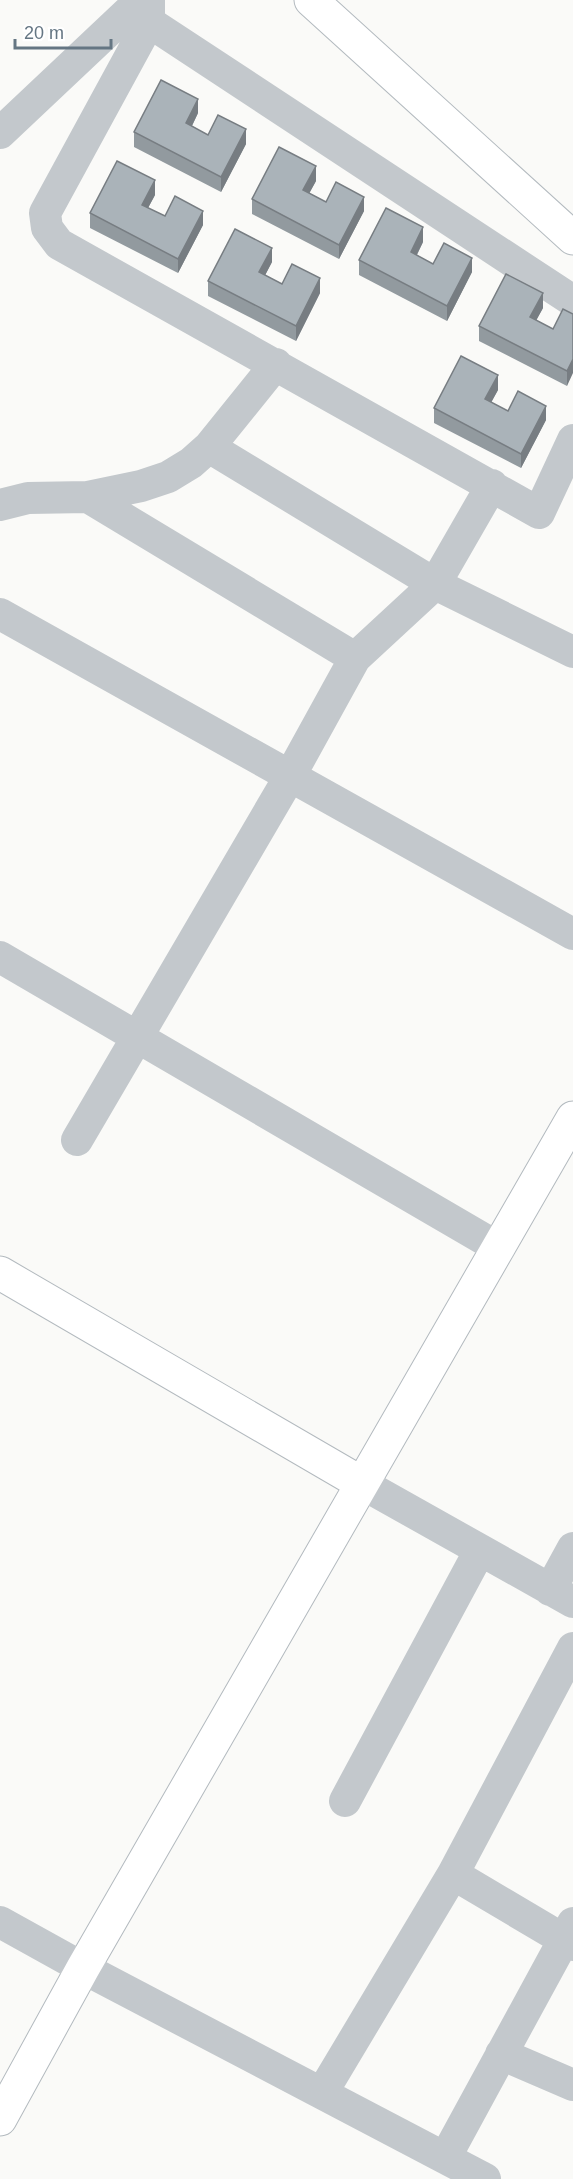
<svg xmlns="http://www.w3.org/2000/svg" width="573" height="2179" font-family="Arial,sans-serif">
<rect width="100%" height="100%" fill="#fafaf8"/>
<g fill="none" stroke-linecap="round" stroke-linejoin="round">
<g stroke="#b3babf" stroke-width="35">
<path id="secondary" d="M311,0L573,238
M0,1273L361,1483
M0,2119L83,1968L573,1118"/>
</g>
<path stroke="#c3c8cc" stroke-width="32" d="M149,0V22L45,213L47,228L59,244L539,513L573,440
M149,22L573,301
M0,133L141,0
M209,447L435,584L573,652
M88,497L355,658
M0,505L28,498L88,497L141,486L168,477L191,463L209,447L276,364
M0,614L573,934
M0,957L499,1248
M77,1140L290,776L355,658L435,584L492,485
M361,1483L573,1602
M550,1590L573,1548
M345,1801L480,1550
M453,1874L573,1945
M0,1922L83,1968L485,2179
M501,2054L573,2085
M322,2093L453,1874L573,1648
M445,2158L573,1923"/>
<use href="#secondary" stroke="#fff" stroke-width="33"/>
</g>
<path fill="#929a9f" d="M198,113L192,126L208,135L246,144L221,192L134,147V132Z
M316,181L309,193L326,202L364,211L339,259L252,214V199Z
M155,195L148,208L165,216L203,225L178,273L90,228V213Z
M423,242L417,255L433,264L472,272L447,321L359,275V260Z
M272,262L265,275L282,284L320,293L296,341L208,296V281Z
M543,308L536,320L553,329L573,314L567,386L479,341V326Z
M498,390L491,402L508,411L546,420L521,468L434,423V408Z"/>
<path fill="#777d82" d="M198,99V113L186,138V123Z
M246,129V144L221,192V177Z
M316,166V181L303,205V190Z
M155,180V195L142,219V205Z
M364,197V211L339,259V245Z
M203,211V225L178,273V259Z
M423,227V242L411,266V252Z
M272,248V262L259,287V272Z
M472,258V272L447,321V306Z
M320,278V293L296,341V326Z
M543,293V308L530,332V317Z
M573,359V373L567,386V371Z
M498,375V390L485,414V399Z
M546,406V420L521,468V454Z"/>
<path fill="#aab3b9" stroke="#777d82" stroke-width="1.5" d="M161,80L198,99L186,123L208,135L218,115L246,129L221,177L134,132Z
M279,147L316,166L303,190L326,202L336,182L364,197L339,245L252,199Z
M117,161L155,180L142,205L165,216L175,196L203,211L178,259L90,213Z
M386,208L423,227L411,252L433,264L444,243L472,258L447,306L359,260Z
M235,229L272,248L259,272L282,284L292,264L320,278L296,326L208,281Z
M506,274L543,293L530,317L553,329L563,309L573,314V359L567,371L479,326Z
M461,356L498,375L485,399L508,411L518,391L546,406L521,454L434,408Z"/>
<path d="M15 39v9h96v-9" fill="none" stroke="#657683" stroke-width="3"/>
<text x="24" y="39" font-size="18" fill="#657683" stroke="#ffffff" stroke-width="4.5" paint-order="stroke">20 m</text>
</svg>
